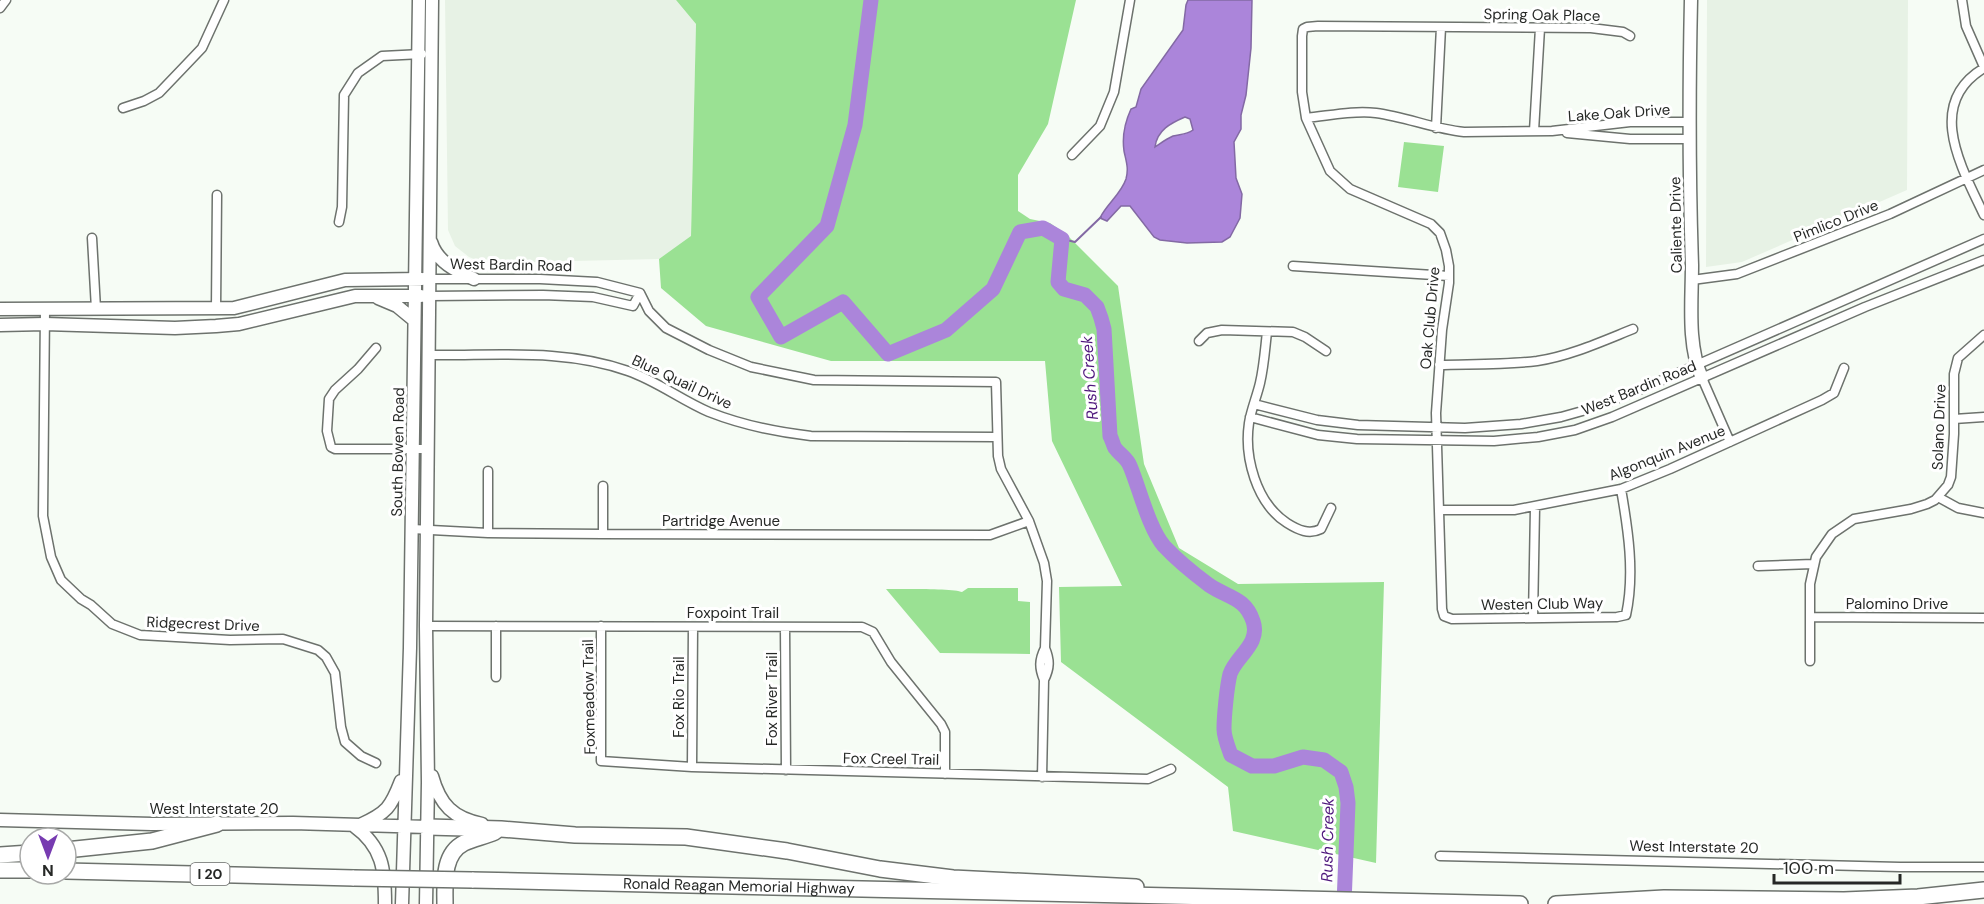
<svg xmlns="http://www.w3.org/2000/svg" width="1984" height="904" font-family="'DM Sans',sans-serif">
<rect width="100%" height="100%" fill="#f6fcf5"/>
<path fill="#e7f2e5" d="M445,0H676L696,24L691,237L659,259L484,263L469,257L455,246L448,230Z
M1707,0H1908L1907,190L1742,262L1706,267Z"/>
<path fill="#9ae193" d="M676,0H1076L1048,124L1018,175V211L1030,219L1050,223L1067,235L1118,286L1144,464L1179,548L1238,584L1384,582L1376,863L1233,831L1228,787L1061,662L1059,587L1122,586L1052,441L1045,361H831L706,326L661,288L659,259L691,236L696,24Z
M1404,142L1444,146L1438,192L1398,187Z
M968,588H1018V601L1030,602V654L940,653L886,589C900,589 954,588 962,592Z"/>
<path fill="#ab85da" stroke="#8369a4" stroke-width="1.5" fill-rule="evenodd" d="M1188,0H1252L1251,48L1246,95L1241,115V129L1234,142L1236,178L1242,194L1240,218L1230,237L1222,242L1187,243L1160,240L1154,237L1130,206H1121L1107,221L1100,218C1106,205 1121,194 1126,179C1129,168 1126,161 1124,151C1122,137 1125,122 1131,109L1136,107L1141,89L1183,30L1186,5ZM1185,117L1190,119L1193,130C1186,135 1181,134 1173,136C1166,139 1161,143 1155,147C1157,130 1171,123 1185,117Z"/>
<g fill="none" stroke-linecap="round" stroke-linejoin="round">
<path stroke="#8369a4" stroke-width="2" d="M1062,239L1075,242L1101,217"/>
<path stroke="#ab85da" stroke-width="15" d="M871,0L855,125L827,226L758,297L781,337L843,302L888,354L946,330L993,289L1020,232L1043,228L1062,239L1058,282L1064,289L1085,295L1097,307L1101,318L1104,329L1110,436C1112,439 1113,445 1115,448C1120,455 1127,458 1130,466C1139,487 1149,529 1164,546C1177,560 1193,573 1209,585C1228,598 1245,597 1253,621C1261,644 1236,656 1230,674C1227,686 1224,716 1224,729C1224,737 1228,747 1231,755L1252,766H1274L1303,757L1324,760L1341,772L1346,787L1348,803L1344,904"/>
<g stroke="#6d726d" stroke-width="11">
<path id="street" d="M1962,0L1966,26L1984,67
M0,8L6,0
M1984,68C1924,104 1962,168 1984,215
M123,108L144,101L159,93L182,69L202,48L224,0
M1306,118C1328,116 1353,110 1376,113C1406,117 1434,129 1464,132L1552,131L1630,122H1689
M1436,128L1441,27
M1534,131L1540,28
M1567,133L1630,139H1688
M1072,155L1100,126L1114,92L1130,0
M339,222L342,207L344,95L358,73L382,56L422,54
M92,238L96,309
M1293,266L1449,276
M429,279H540L597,282L640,293L649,311L666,328L709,350L751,367L814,380L996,382L998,456L1001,469L1029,521L1044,563L1047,581L1045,648C1050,660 1050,668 1044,680
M1692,280L1737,274L1890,214L1984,170
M429,296L543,295L593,297L633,306L640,293
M216,309L217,195
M45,310L43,516L51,557L61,580L81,599L91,605L112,624L140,635L230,640L283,639L318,650L326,657L335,673L341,727L345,742L361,756L376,763
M1267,332C1265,349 1264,366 1260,383C1257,396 1251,410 1249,423C1244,457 1256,503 1287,523C1298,530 1309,535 1321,529L1331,508
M1199,341L1207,333L1222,330L1293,332L1305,337L1326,351
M376,348L358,369L335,390L329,399L327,431L331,447L335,449H428
M429,355C495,356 564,348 628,371C657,381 681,400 709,412C742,425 776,432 811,436L996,437
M1439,365C1472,364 1505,365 1537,361C1570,356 1603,341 1633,329
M1702,378L1730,442
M1254,404L1317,420L1358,425L1465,428L1521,424L1561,417L1593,408L1644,388L1984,239
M1250,417L1318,435L1357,439L1494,441L1538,437L1575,430L1612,417L1865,307L1984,260
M1954,419L1984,417
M488,471V533
M1621,489C1628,529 1635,574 1626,615L1617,617L1452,619L1444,616L1442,609L1436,413L1442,330L1449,283V266L1446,250L1440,233L1431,224L1350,189L1330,171L1306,118L1302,92V36L1303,29L1307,27L1318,26L1591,28L1623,32L1630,36
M1938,497L1958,508L1984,513
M1439,510H1514L1621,489L1670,469L1822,400L1834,393L1844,368
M412,529L488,533L603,534L990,535L1029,521
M603,534V486
M1758,566L1813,564
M1810,617L1984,618
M1533,618L1535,508
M426,626L862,627L873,632L891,662L941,724L945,732V774
M601,626V761L692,767L1148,779L1171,769
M785,627L786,770
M1810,661V584L1816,557L1832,534L1854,519L1911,509L1927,504L1935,500L1948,485L1951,477L1954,434V374L1958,358L1984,335
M496,677V626
M692,767L693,627
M1042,777L1044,680C1039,668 1039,660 1045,648
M1440,856L1900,867H1984"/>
</g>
<g stroke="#6d726d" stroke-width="15">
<path id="secondary" d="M1691,0C1689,89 1689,177 1692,265C1692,301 1687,345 1702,378
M431,242C437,262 456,271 474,279
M378,298L397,306L414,320
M0,309L234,308L345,280L422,279
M0,325L45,324L175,328L216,326L239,324L355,296H421
M432,776C440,805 453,818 482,824
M0,820L152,824L293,823L428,827
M360,825C387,813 391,807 401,781
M354,826C383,847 385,870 385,904
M402,904L410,648L419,0
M426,904L428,782L426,626L432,0"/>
</g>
<g stroke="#6d726d" stroke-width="18">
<g id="highway">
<path d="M428,827L501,829L575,835L686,837L787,851L880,869L953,878L1136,887"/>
<path d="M66,850L152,841L217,824"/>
<path d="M0,855L30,853"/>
<path d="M0,870H30"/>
<path d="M66,871L354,878"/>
<path id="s1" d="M472,880L1520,904"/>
<path d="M445,904C445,884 442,854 464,843C474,839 485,836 495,832"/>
<path d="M1556,904L1664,898L1844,900L1918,897L1984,890"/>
</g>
</g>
<use href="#street" stroke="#fff" stroke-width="8"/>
<use href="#secondary" stroke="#fff" stroke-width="12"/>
<use href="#highway" stroke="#fff" stroke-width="15"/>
<g stroke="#6d726d" stroke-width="18" stroke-linecap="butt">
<path id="highway-bridge" d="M354,878L472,880"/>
</g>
<use href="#highway-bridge" stroke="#fff" stroke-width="15"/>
</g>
<g text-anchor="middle" stroke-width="6" stroke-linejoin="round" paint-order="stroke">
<rect fill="#fff" stroke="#676867" stroke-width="1.5" x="190.5" y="863" width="39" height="22" rx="4.5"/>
<g font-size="14" font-weight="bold" fill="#262826">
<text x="210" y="879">I 20</text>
</g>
<g font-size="15" fill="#262826" stroke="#fff">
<text transform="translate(1542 15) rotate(1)" y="5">Spring Oak Place</text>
<text transform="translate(1619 113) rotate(-4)" y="5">Lake Oak Drive</text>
<text transform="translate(1836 221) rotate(-22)" y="5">Pimlico Drive</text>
<text transform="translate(1676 225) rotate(-91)" y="5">Caliente Drive</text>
<text transform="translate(511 265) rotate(1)" y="5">West Bardin Road</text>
<text transform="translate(1430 318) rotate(-85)" y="5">Oak Club Drive</text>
<text transform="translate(682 382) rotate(25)" y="5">Blue Quail Drive</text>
<text transform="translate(1639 388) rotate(-22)" y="5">West Bardin Road</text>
<text transform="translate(1939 427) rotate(-88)" y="5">Solano Drive</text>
<text transform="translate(398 452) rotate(-89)" y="5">South Bowen Road</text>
<text transform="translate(1667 453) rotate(-22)" y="5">Algonquin Avenue</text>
<text x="721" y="526">Partridge Avenue</text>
<text transform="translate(1542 604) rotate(-1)" y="5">Westen Club Way</text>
<text x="1897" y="609">Palomino Drive</text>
<text x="733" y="618">Foxpoint Trail</text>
<text transform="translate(203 624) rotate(2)" y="5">Ridgecrest Drive</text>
<text transform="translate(589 697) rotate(-91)" y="5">Foxmeadow Trail</text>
<text transform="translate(679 697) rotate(-90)" y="5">Fox Rio Trail</text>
<text transform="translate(772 699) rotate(-90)" y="5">Fox River Trail</text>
<text transform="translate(891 759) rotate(1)" y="5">Fox Creel Trail</text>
<text x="214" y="814">West Interstate 20</text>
<text transform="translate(1694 847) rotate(1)" y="5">West Interstate 20</text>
<text dy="5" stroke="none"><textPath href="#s1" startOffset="267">Ronald Reagan Memorial Highway</textPath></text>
</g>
<g font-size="16" font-style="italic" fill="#4e177c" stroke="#fff">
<text transform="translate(1089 378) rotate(-94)" y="6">Rush Creek</text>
<text transform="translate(1327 840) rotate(-89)" y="6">Rush Creek</text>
</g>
</g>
<g transform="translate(48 856) rotate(180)"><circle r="28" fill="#ffffff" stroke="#a8a9a8" stroke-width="1.5"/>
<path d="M0-4.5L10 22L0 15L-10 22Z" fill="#773bb1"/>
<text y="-9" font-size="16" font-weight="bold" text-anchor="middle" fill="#262826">N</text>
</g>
<path d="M1774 874v9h126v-9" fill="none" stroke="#262826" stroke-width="3"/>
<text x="1783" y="874" font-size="18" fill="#262826" stroke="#ffffff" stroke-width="4.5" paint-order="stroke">100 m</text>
</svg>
